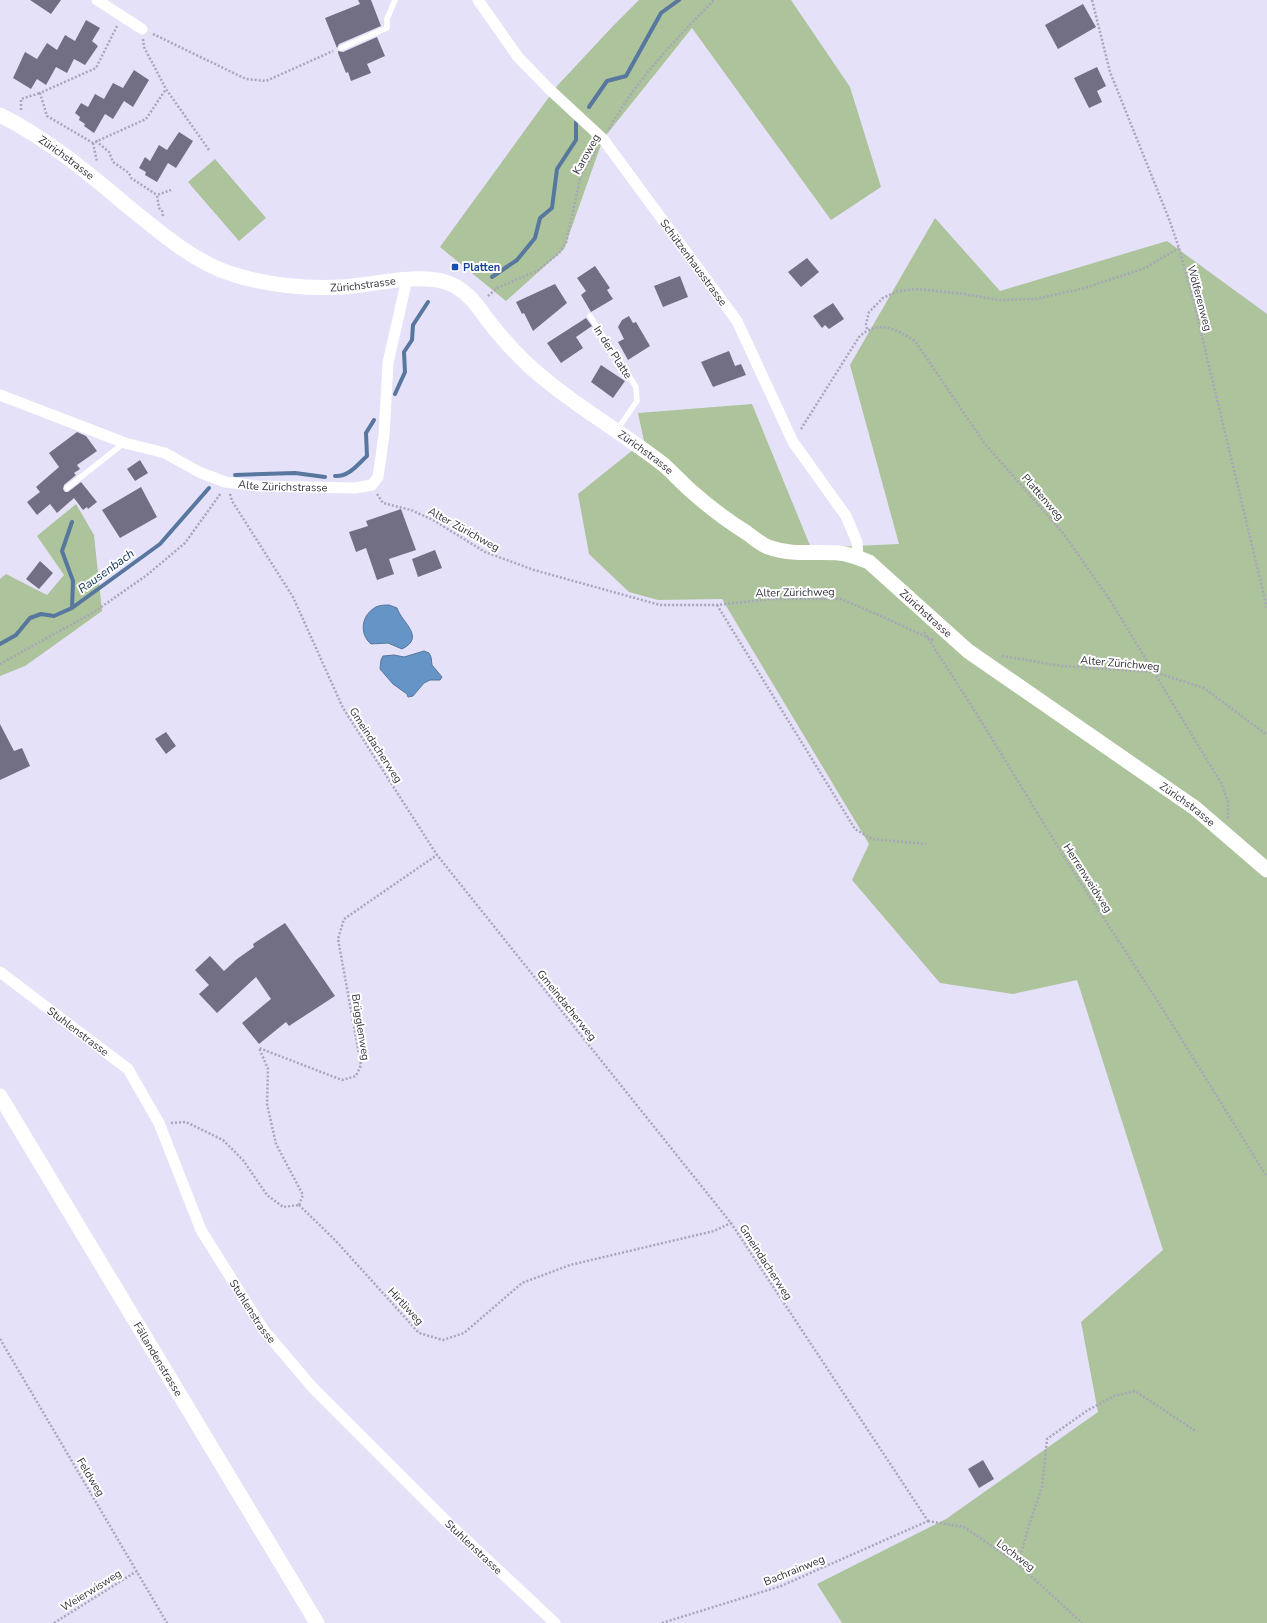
<svg xmlns="http://www.w3.org/2000/svg" width="1267" height="1623" font-family="'Nunito Sans',sans-serif">
<rect width="100%" height="100%" fill="#e5e1f9"/>
<path fill="#acc39b" d="M639,0H791L850,87L881,187L831,220L692,28L603,139L564,249L506,301L440,247L557,86L613,26Z
M215,159L266,218L239,241L188,182Z
M935,218L1000,291L1167,241L1267,314V1623H842L817,1584L946,1519L1098,1412L1081,1322L1163,1250L1077,980L1013,994L940,983L852,880L869,844L722,599L658,600L629,592L589,554L578,494L644,441L638,413L752,404L811,548L899,544L850,365Z
M76,504L94,535L102,611L25,666L0,676V579L6,574L47,595L64,575L37,536Z"/>
<path fill="#6594c7" stroke="#57779e" d="M389,605L397,608C402,623 426,637 402,649L388,643L371,644C359,634 361,615 376,607C380,605 385,605 389,605Z
M424,651L429,653L431,657L432,665L442,677L440,680H430L424,683L413,696L408,697L407,694L393,684L380,669L381,660L383,656L394,655L404,657Z"/>
<g fill="none" stroke-linecap="round" stroke-linejoin="round">
<path stroke="#57779e" stroke-width="4" d="M589,107L607,81L626,76L661,13L679,0
M492,277L517,260L535,238L540,218L552,208L557,169L576,140V122
M395,394L405,372L404,352L412,340L413,325L428,302
M235,475L295,473L325,477
M335,476C349,477 358,464 367,456L366,433L374,420
M72,608L73,581L62,551L72,522
M0,644L16,635L30,618L41,614L54,616L72,608L160,544L209,488"/>
</g>
<path fill="#726f85" d="M30,0H61L51,14Z
M358,0H371L381,26L339,44L337,48L325,18L360,4Z
M1083,4L1096,27L1058,49L1045,25Z
M86,20L100,28L92,41L98,46L85,65L74,59L67,73L56,67L46,85L37,79L31,89L13,78L25,52L37,59L47,43L57,50L65,35L75,41Z
M377,37L385,56L367,64L371,73L351,81L348,72L346,73L338,53V51L343,52Z
M1097,67L1106,86L1097,91L1102,102L1089,108L1074,78Z
M134,70L149,80L133,107L124,101L113,119L105,114L94,133L84,126L85,124L79,120L80,117L75,113L81,103L88,107L95,94L104,99L113,83L123,88Z
M179,132L193,141L176,168L168,163L157,182L145,175L146,172L139,168L145,157L150,161L159,145L167,150Z
M807,258L819,272L801,287L788,272Z
M595,266L610,288L607,290L613,299L591,312L581,295L586,291L577,278Z
M680,276L688,297L663,307L654,286Z
M555,284L567,303L533,331L524,313L522,314L516,302Z
M833,303L844,319L829,329L825,325L822,328L813,316Z
M629,316L633,323L636,322L650,346L628,360L618,342L624,339L618,327L622,320Z
M586,318L592,326L576,337L583,348L561,363L547,343Z
M729,351L735,366L741,364L746,375L713,387L701,362Z
M601,365L625,381L613,398L591,382Z
M77,432L86,436L97,451L77,465L80,469L74,473L76,475L64,485L63,489L65,492H68L81,482L97,502L88,509L87,507L83,510L74,498L57,513L50,504L37,515L27,502L40,492L36,487L59,467L49,453Z
M140,460L148,473L135,481L127,469Z
M141,487L157,517L120,538L102,510Z
M401,509L416,550L389,559L394,574L377,580L366,548L356,552L349,532L368,526L366,521Z
M435,550L442,568L418,577L412,559Z
M40,561L53,573L39,589L26,579Z
M0,724L14,751L22,748L30,766L0,780Z
M166,732L176,746L166,754L155,739Z
M285,923L335,996L289,1026L286,1022L259,1044L242,1023L271,999L256,977L217,1013L199,994L209,985L195,970L210,956L224,971L237,959L254,947L253,944Z
M983,1460L994,1479L979,1488L968,1469Z"/>
<g fill="none" stroke-linecap="round" stroke-linejoin="round">
<path stroke="#a9a6b9" stroke-width="2.5" stroke-dasharray="2 2" stroke-linecap="butt" d="M1092,0L1110,72L1169,219L1179,248L1193,299L1267,608
M117,26L96,68L40,93L47,116L93,143L146,119L166,89
M153,34L246,79L266,81L333,51
M143,39L144,47L166,89L209,150
M21,110V99L40,93
M609,129C636,80 675,40 714,0
M96,141L109,152L113,162L129,173L131,178L157,195
M93,143L97,162
M163,216L162,210L159,208L157,195L171,190
M488,296L497,288L537,271L559,253L566,243L581,175L597,149
M867,329L866,324L869,312L883,298L898,291L918,289L964,294L999,300L1036,299L1085,288L1145,268L1179,248
M801,429L859,337C878,319 896,329 915,341L985,444L1063,533L1110,600L1221,783L1228,802V819
M230,494L232,501L293,597L343,708L437,855L731,1223L928,1521
M377,494L383,503L411,510L433,520L485,552L534,570L660,605H717L771,599H841L881,616L935,641
M717,605L855,829L872,839L926,844
M924,632L978,716L1068,863L1162,1008L1267,1177
M1002,656L1062,666L1154,672L1204,688L1267,735
M0,664L94,612L147,575L185,543L221,493
M171,1123L186,1122L223,1140L243,1160L267,1195L283,1207L299,1205
M299,1205L303,1195L276,1144L267,1104L268,1069L259,1048L342,1080L356,1076L361,1065L338,939L344,919L437,855
M299,1205L335,1240L419,1333L443,1340L464,1333L522,1283L570,1265L714,1231L731,1223
M0,1339L167,1623
M928,1521L964,1527L1018,1564L1082,1623
M1018,1564L1028,1529L1042,1487L1047,1439L1088,1410L1114,1396L1135,1391L1197,1432
M54,1623L137,1571
M662,1623L781,1586L928,1521"/>
<path stroke="#fff" stroke-width="5.5" d="M341,48L387,28V19L395,0
M590,316L636,387L637,401L617,430
M67,488L124,443"/>
<g stroke="#fff" stroke-width="11">
<path d="M97,0L142,29"/>
<path id="s1" d="M478,0L518,57L548,88L603,139L737,321L793,442L846,516L857,542L858,558"/>
<path id="s2" d="M0,395L125,443L165,453L199,472L225,482L258,486L355,488L372,485L378,477L384,435L388,363L407,279"/>
<path id="s3" d="M0,972L128,1069L159,1123L201,1230L263,1329L313,1388L444,1519L555,1623"/>
</g>
<g stroke="#fff" stroke-width="15">
<path id="s4" d="M0,115C46,138 86,171 125,204C156,229 193,262 232,274C270,286 304,289 343,287C375,285 427,270 455,286C472,296 478,307 490,323C500,336 512,349 524,361C566,401 618,429 664,465C673,473 681,482 690,490C708,506 726,520 747,533C754,538 761,544 768,547C793,556 815,551 839,553C850,554 859,558 869,562L968,651L1195,808L1267,870"/>
<path id="s5" d="M0,1096L317,1623"/>
</g>
</g>
<rect fill="#1a4fb4" stroke="#fff" stroke-width="1.5" x="451" y="263" width="8" height="8" rx="2"/>
<g text-anchor="middle" stroke-width="4" stroke-linejoin="round" paint-order="stroke">
<g font-size="11" fill="#35333d" stroke="#fff">
<text transform="translate(586 154) rotate(-61)" y="4">Karoweg</text>
<text dy="4" stroke="none"><textPath href="#s4" startOffset="79">Zürichstrasse</textPath></text>
<text dy="4" stroke="none"><textPath href="#s1" startOffset="341">Schützenhausstrasse</textPath></text>
<text dy="4" stroke="none"><textPath href="#s4" startOffset="415">Zürichstrasse</textPath></text>
<text transform="translate(1200 298) rotate(75)" y="4">Wölferenweg</text>
<text transform="translate(613 352) rotate(57)" y="4">In der Platte</text>
<text dy="4" stroke="none"><textPath href="#s4" startOffset="763">Zürichstrasse</textPath></text>
<text dy="4" stroke="none"><textPath href="#s2" startOffset="300">Alte Zürichstrasse</textPath></text>
<text transform="translate(1043 497) rotate(49)" y="4">Plattenweg</text>
<text transform="translate(464 529) rotate(29)" y="4">Alter Zürichweg</text>
<text transform="translate(795 592) rotate(-1)" y="4">Alter Zürichweg</text>
<text dy="4" stroke="none"><textPath href="#s4" startOffset="1098">Zürichstrasse</textPath></text>
<text transform="translate(1120 663) rotate(5)" y="4">Alter Zürichweg</text>
<text transform="translate(376 745) rotate(57)" y="4">Gmeindacherweg</text>
<text dy="4" stroke="none"><textPath href="#s4" startOffset="1422">Zürichstrasse</textPath></text>
<text transform="translate(1088 878) rotate(57)" y="4">Herrenweidweg</text>
<text transform="translate(567 1005) rotate(51)" y="4">Gmeindacherweg</text>
<text transform="translate(361 1027) rotate(81)" y="4">Brügglenweg</text>
<text dy="4" stroke="none"><textPath href="#s3" startOffset="98">Stuhlenstrasse</textPath></text>
<text transform="translate(766 1262) rotate(57)" y="4">Gmeindacherweg</text>
<text transform="translate(406 1306) rotate(47)" y="4">Hirtliweg</text>
<text dy="4" stroke="none"><textPath href="#s3" startOffset="434">Stuhlenstrasse</textPath></text>
<text dy="4" stroke="none"><textPath href="#s5" startOffset="307">Fällandenstrasse</textPath></text>
<text transform="translate(91 1477) rotate(59)" y="4">Feldweg</text>
<text dy="4" stroke="none"><textPath href="#s3" startOffset="758">Stuhlenstrasse</textPath></text>
<text transform="translate(1016 1555) rotate(37)" y="4">Lochweg</text>
<text transform="translate(794 1570) rotate(-22)" y="4">Bachrainweg</text>
<text transform="translate(91 1590) rotate(-32)" y="4">Weierwisweg</text>
</g>
<g font-size="11" font-weight="bold" fill="#164399" stroke="#fff" text-anchor="start">
<text x="463" y="271">Platten</text>
</g>
<g font-size="12" font-style="italic" fill="#0f3254" stroke="#fff">
<text transform="translate(106 571) rotate(-36)" y="4">Rausenbach</text>
</g>
</g>
</svg>
